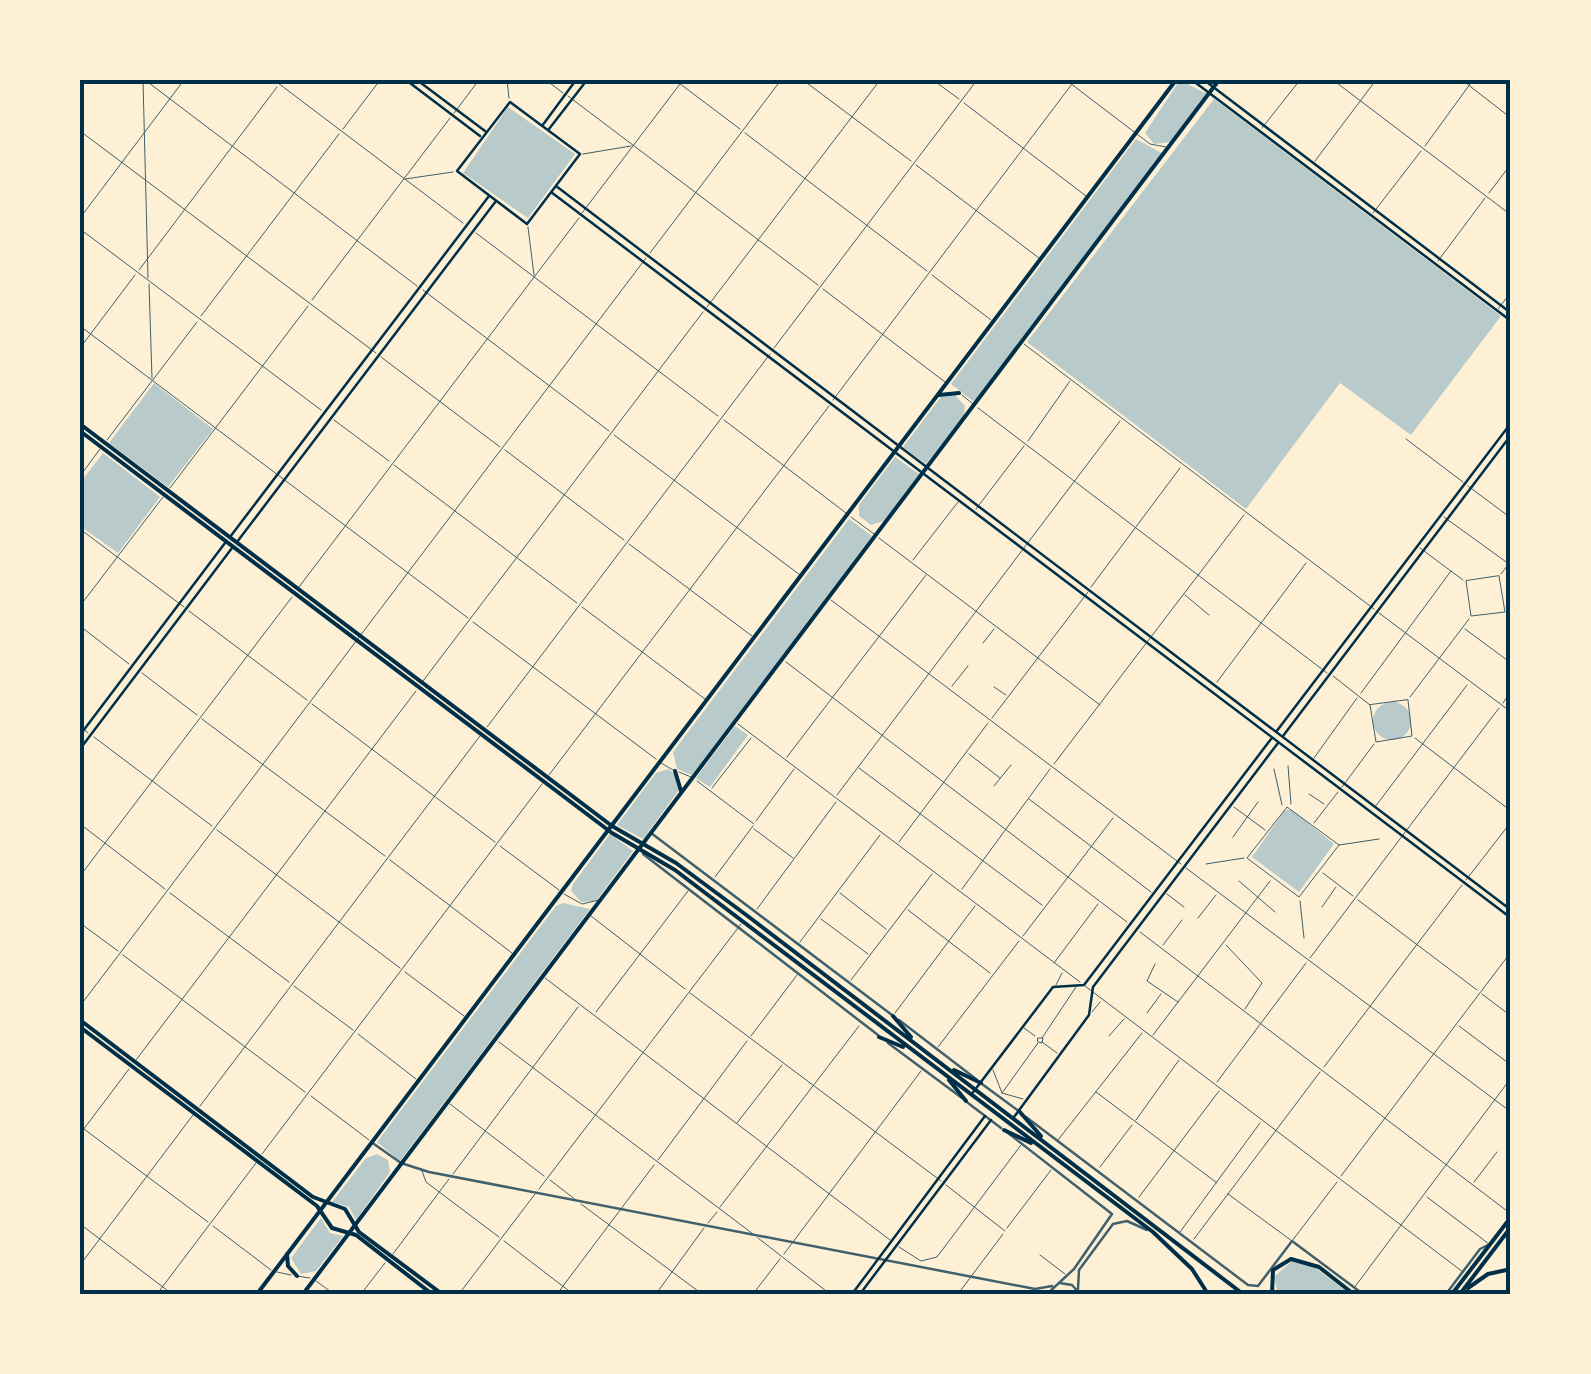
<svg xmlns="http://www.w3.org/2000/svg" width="1591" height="1374" font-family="'Space Grotesk',sans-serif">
<rect width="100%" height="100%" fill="#fdf0d5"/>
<path fill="#b9caca" d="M1180,80L1207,94L1171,142L1154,144L1145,133Z
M1214,99L1501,316L1411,435L1340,383L1246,509L1027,342Z
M508,107L575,154L528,218L463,173Z
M1136,139L1162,153L974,402L951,384Z
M154,383L213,429L168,487L109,443Z
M955,395L965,406L964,415L926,464L903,447L941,397Z
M103,453L160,497L118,553L80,526V483Z
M895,457L919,474L884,521L871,525L859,516V505Z
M849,519L872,536L692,775L677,769L673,752Z
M1373 721a19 19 0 1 1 38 0a19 19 0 1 1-38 0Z
M735,726L748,735L710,787L696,778Z
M668,769L677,775L679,790L643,839L617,825L656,773Z
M1285,810H1292L1334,844L1299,892L1252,857Z
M610,834L633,851L596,901L581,902L571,891L573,884Z
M563,903L590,909L400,1161L377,1142L556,906Z
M377,1154L388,1160L390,1172L356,1220L349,1207L332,1202L366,1158Z
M321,1218L330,1233L343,1236L316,1271L301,1274L291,1258Z
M1292,1261L1314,1267L1350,1294H1278L1274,1277Z"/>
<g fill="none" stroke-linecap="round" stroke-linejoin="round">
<path stroke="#3f606c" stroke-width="1" d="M143,80L148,278
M145,80L417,286
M274,80L463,223
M507,80L509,98
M546,80L563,93
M675,80L740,129
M803,80L911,161
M933,80L959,99
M1066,80L1150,144L1166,147
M1333,80L1511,215
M1462,80L1511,118
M80,88L86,80
M568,96L818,285
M964,103L1086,196
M454,113L479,80
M1262,128L1300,80
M343,129L380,80
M80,131L376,353
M745,133L927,271
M1425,146L1473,80
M583,154L631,146
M1315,161L1376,80
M916,165L1039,258
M405,179L453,172
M1489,193L1511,164
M582,213L683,80
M1373,213L1421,151
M80,218L184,80
M528,227L534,275
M80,229L321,410
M476,233L718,416
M650,253L781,80
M1438,261L1485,198
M139,270L277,87
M932,275L991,320
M149,284L152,378
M823,289L945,382
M423,290L609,431
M312,300L450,118
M707,307L880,80
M1498,309L1511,292
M201,316L339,134
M80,326L468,618
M1024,344L1374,609
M80,348L135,275
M774,348L977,80
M381,357L500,447
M962,395L973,404
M833,400L1075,80
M978,408L1327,673
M334,420L389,461
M724,420L846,513
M614,435L800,575
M1406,439L1463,482
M107,440L197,322
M1028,441L1070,381
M505,450L624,540
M394,465L577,603
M80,476L100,449
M1468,486L1511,518
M170,488L308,306
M976,509L1024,446
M851,517L874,534
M1444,517L1509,564
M80,529L184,607
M879,538L1100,705
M629,544L752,636
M1420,548L1463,580
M913,560L958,502
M1501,574L1511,561
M1499,576L1505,612L1471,616L1466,581Z
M299,587L579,218
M1091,587L1180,468
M1185,595L1209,615
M831,600L1181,864
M80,606L163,497
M582,607L705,699
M189,611L307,700
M1379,613L1511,712
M473,622L656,759
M80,626L129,664
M1465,629L1511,663
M983,643L994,629
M786,662L1127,922
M142,673L197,715
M1333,676L1370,705
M423,681L703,312
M1217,682L1306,563
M952,686L968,666
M994,687L1006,695
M1361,693L1451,571
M1410,697L1469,619
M1408,700L1412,736L1376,742L1370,705Z
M1503,703L1511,691
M312,704L495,842
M992,718L1088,592
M202,719L385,856
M738,724L1080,982
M80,726L88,733
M487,727L770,354
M94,737L212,826
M1415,738L1511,811
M969,754L1000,778
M787,757L926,575
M1314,758L1357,698
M661,763L673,770
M1054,764L1244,515
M1288,766L1291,804
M859,768L1042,905
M1274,769L1282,805
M679,772L691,777
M549,775L829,406
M697,781L754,824
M994,786L1011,765
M1342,787L1374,744
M712,788L751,738
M1309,794L1324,804
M837,795L1120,421
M1029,799L1151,892
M1234,807L1265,830
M1375,807L1467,685
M756,821L794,769
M1314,823L1338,792
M80,824L165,889
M754,829L793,858
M217,830L400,968
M1233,837L1258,802
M899,842L988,723
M1339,845L1287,807L1247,858L1299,897L1339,845L1379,839
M500,846L559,890
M390,860L512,953
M1206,864L1244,858
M1186,868L1511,1112
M1323,873L1353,896
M80,876L292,597
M715,877L753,826
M1466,880L1511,822
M1239,881L1275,912
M962,889L1050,769
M170,893L289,982
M840,893L886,929
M564,894L582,904L599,900
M1167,894L1184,907
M1358,900L1477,990
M1300,901L1304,938
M1322,907L1336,887
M757,909L836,802
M908,910L990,973
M591,916L685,989
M1198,918L1216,895
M821,919L868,954
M80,923L118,951
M1140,932L1511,1214
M1023,936L1113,818
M800,942L880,835
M1163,945L1182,920
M1226,945L1262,983L1245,1009
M123,955L305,1092
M1310,958L1499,708
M1054,963L1098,904
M1155,964L1147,981L1178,1002
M405,972L464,1016
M545,978L890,1240
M851,980L932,874
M1056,985L1062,973
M294,986L353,1030
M1085,986L1463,1272
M690,993L941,1181
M1482,994L1511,1016
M80,1006L646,258
M596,1012L688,891
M1092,1012L1100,1002
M895,1013L975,906
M1147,1013L1161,994
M1459,1026L1511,1065
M1024,1028L1035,1036
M358,1034L416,1079
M1153,1035L1270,881
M751,1036L797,975
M1109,1036L1124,1019
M1038,1038H1043L1042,1043L1038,1042Z
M1042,1038L1076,987
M499,1042L753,1234
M1042,1042L1057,1053
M938,1047L1019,941
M136,1060L416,691
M1324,1067L1462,885
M993,1070L1002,1093L1023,1099
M1217,1082L1306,963
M1096,1092L1217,1183
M1002,1093L1038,1043
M311,1096L369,1140
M450,1104L544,1176
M200,1106L480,736
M1136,1120L1179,1060
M737,1123L782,1065
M80,1126L208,1222
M80,1134L129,1069
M1058,1140L1142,1033
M262,1154L542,784
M658,1160L747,1041
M1100,1167L1132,1125
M422,1171L426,1182L499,1237
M453,1174L578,1007
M1341,1176L1511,952
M550,1180L576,1200
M1474,1182L1497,1152
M946,1185L1005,1231
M539,1189L741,924
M1228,1194L1292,1241L1337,1182
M1139,1197L1219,1091
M1427,1197L1489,1244
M581,1204L702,1294
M720,1207L859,1026
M708,1223L717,1212
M80,1224L172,1294
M213,1226L271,1270
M1007,1228L1051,1170
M1180,1232L1260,1123
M758,1238L830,1294
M1194,1239L1320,1072
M504,1241L573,1294
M899,1247L921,1261L937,1257L1021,1145
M393,1254L449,1179
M784,1254L921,1071
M1040,1255L1065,1274
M80,1265L193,1115
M277,1272L291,1275
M297,1276L310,1278
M316,1281L334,1294
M1354,1288L1511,1078
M157,1294L256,1163
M361,1294L385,1263
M459,1294L535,1194
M557,1294L654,1165
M656,1294L704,1228
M753,1294L780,1259
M958,1294L1003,1234"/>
<path stroke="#3f606c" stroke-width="2.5" d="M651,833L892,1015
M643,854L878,1035
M899,1020L976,1079
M888,1043L962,1098
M982,1084L1020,1112
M968,1103L1001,1128
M1026,1117L1248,1285L1258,1286L1292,1241L1363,1294
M1008,1133L1112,1214L1074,1269L1047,1294
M374,1144L401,1163L429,1172L1035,1289L1052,1286
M1060,1283L1072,1285L1080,1294
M1078,1289L1079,1270L1113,1224L1127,1221L1147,1230
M1446,1294L1480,1249L1488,1245"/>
<path stroke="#003049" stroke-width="2.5" d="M406,80L480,136
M417,80L485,131
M1192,80L1511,321
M1204,80L1511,313
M510,102L580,154L527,224L457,171Z
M542,126L576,80
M549,129L587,80
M556,186L1511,910
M551,192L1511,918
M230,537L489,196
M237,542L496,201
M1276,732L1511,423
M80,735L225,543
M1283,736L1511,435
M80,749L232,548
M971,1095L1053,987L1084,985L1271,739
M1014,1117L1089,1015L1093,987L1278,743
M852,1294L985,1116
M860,1294L991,1120"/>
<path stroke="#003049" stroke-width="4" d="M80,424L612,826L676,863L749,917L1243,1294
M80,431L612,833L675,870L1153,1232L1192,1269L1208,1294
M893,1016L911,1037
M80,1020L313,1197L345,1209L359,1232L442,1294
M80,1027L317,1206L332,1228L356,1235L432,1294
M879,1037L903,1047
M954,1070L981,1083
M949,1080L966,1101
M1019,1111L1041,1136
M1004,1130L1031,1143
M1511,1239V1253
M1468,1288L1488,1274L1511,1269
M1272,1294L1273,1270L1291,1259L1319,1267L1351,1292
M1452,1294L1511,1217
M1460,1294L1511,1227"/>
<path stroke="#003049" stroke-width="4" d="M939,395L959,393
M675,771L681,791
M287,1254L288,1266L297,1276
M257,1294L1176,80
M303,1294L1219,80"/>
</g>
<rect width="1591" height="1374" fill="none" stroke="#fdf0d5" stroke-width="165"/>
<rect x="82" y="82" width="1426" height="1210" fill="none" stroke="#003049" stroke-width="4"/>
</svg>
